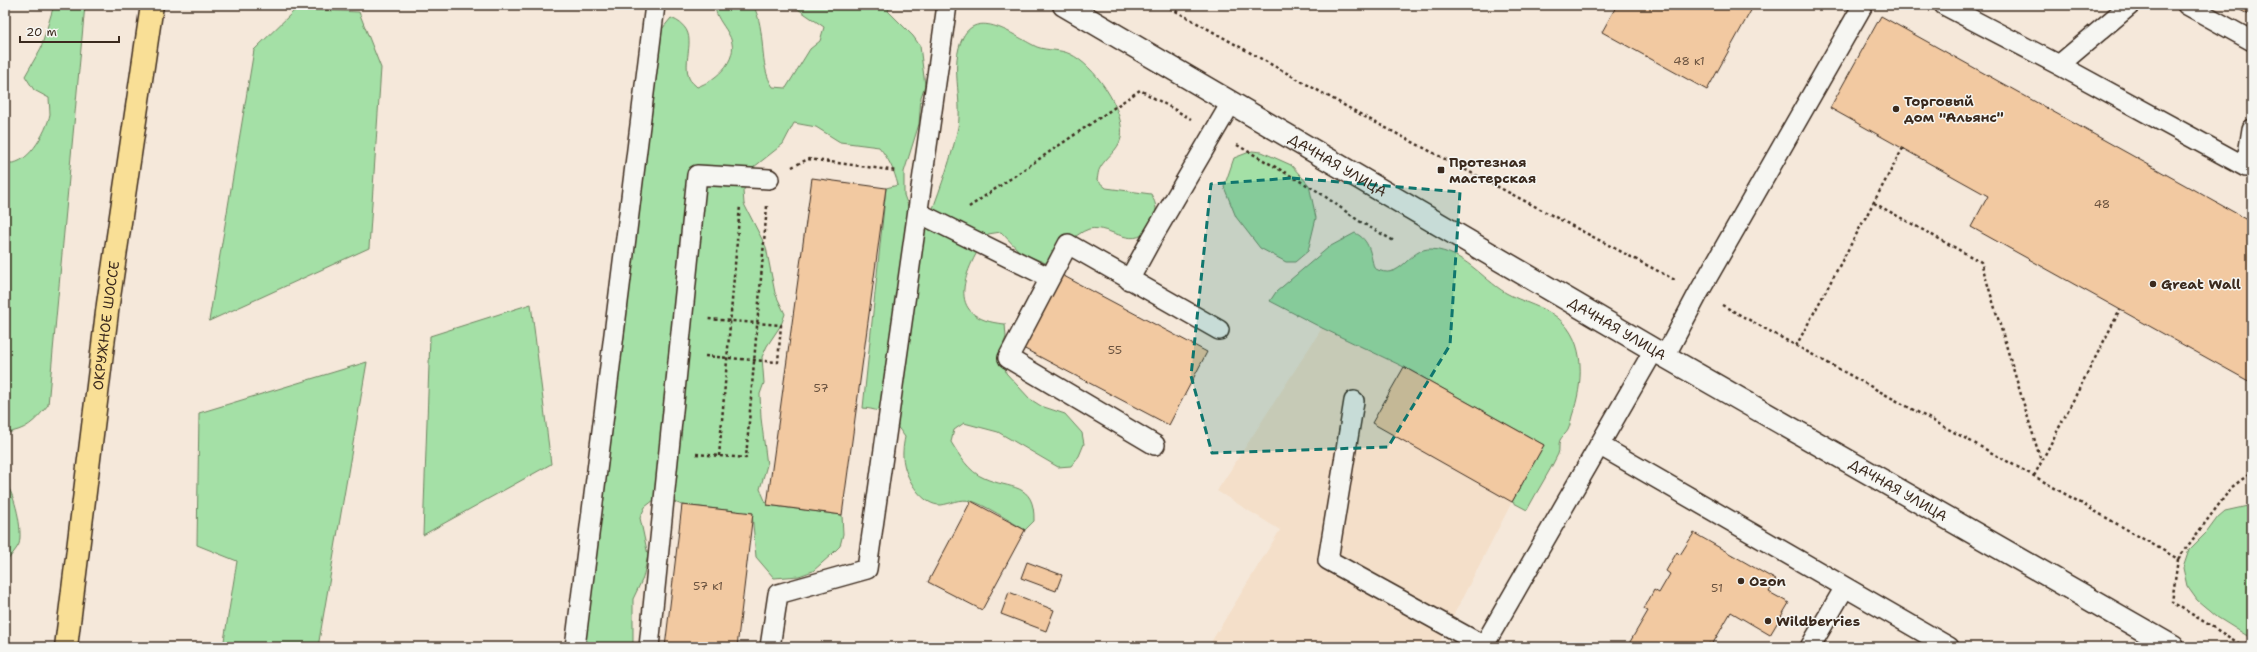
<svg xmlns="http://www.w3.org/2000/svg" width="2257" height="652" font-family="'Shantell Sans',sans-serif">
<rect width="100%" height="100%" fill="#f5e8da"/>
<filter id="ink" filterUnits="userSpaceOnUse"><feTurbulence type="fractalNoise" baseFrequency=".025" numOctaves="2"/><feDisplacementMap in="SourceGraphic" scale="8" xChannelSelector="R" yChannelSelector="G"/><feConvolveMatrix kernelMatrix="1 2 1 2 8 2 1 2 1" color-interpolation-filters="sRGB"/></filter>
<g filter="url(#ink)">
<path fill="#f4dfc9" d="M1322,328L1404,367L1544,445L1512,502L1437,647H1208L1280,530L1217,491Z"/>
<path fill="#a4e0a6" stroke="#708562" d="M54,5H85L48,405C34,422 27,430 5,433V162C26,170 47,131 50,114C50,109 49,103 49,98L34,90L25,76L41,48Z
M715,5H753C767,30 758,66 773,87L786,88L810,49L820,41L824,27L792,5H891L888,11L913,36L920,46L925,85L921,97L919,124L904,172V195L908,206L919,213L931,214C941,186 952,157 958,127C963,98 949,65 963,37C979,7 1017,38 1037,47C1048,51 1060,49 1070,54C1094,65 1126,110 1121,138C1118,151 1106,157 1100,168C1098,171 1098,176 1097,180L1106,188L1151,194C1157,205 1158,212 1152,223C1136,255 1111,224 1089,229C1073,234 1060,253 1050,265L1020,252L1001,232L988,234C965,269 941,319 1005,324L1006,337L1002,348L1006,373L1030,399L1041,406L1065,414L1082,433L1084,444L1079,456L1071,466L1058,467L998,432L964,423L954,430L951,442C959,455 969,472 984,478C1010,490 1035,481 1034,521L1025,530C1013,523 982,503 971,501C961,498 950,504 941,505C923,506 907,480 904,464C902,455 903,447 905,437C892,419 886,410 863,408L886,188L898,185C894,170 889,159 879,147L840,142L816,127L794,123L783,144L754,167L751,180L743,191L744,204L766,247L775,293L785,314L781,325L767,346L762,357L764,383L760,394L761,418L767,465L760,489L767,505L842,515L843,534L840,546L831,555L813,571L799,576L774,578L756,557L752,513L682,505L667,499L654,500L645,507L640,518L648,555L643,578L633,599V647H585L662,29L671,18C703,31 681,55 689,78C690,81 695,85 697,87C717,80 743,57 728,33C723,24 715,16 715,5Z
M296,9L359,12L381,68L369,248L209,321L254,50Z
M1252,151L1262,152L1291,165L1309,185L1316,218L1308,251L1295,262H1286L1260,248L1236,217L1224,187L1234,158Z
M1355,233C1370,240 1370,253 1374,268C1402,284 1407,247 1432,249C1466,253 1480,277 1506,293C1520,301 1548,309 1558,318C1587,342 1583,384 1572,416C1571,420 1570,426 1568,430C1566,434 1562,436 1560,440C1558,444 1560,450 1558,454C1549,473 1537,491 1527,510L1512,502L1544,445L1404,367L1322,328L1270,301L1276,292L1329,247Z
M531,304L551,464L423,535L430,336Z
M367,362L318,647H223L237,561L197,545L199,413Z
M5,483C15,493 23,531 19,544C17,549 11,555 8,560H5Z
M2252,505V637H2249L2217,617L2197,600L2187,586L2183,568L2189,550L2207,532L2218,517L2225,511Z"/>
<path fill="#f2c9a1" stroke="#3b2a1e" d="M1617,5H1754L1707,90L1602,32Z
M2231,5H2252V14L2251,16Z
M1881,16L2248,220L2252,213V383L1971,227L1988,196L1830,108Z
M812,178L886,188L842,515L767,505Z
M1062,275L1207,352L1169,425L1023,348Z
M1404,367L1544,445L1512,502L1372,423Z
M971,501L1025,530L982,610L928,582Z
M682,505L753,513L737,647H665Z
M1694,533L1776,580L1769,592L1789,603L1770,635L1731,612L1712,645L1709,643L1707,647H1627L1648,611L1644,609L1654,590L1659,593L1670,574L1666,571L1677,552L1680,555Z
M1027,562L1062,575L1056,591L1021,578Z
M1009,592L1054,610L1046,631L1001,614Z"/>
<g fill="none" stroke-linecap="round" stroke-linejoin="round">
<g stroke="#3b2a1e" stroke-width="22">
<path id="service" d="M1944,5L2059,65L2246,167L2252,129
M2187,5L2252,41
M2059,65L2130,5
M919,213L1050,278
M1129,280L1152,238L1231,103
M1665,356L1699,292L1863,5
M1354,401L1328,560L1484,646
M1155,445L1008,358L1068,244L1219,330
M1599,445L1845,587L1810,647
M1845,587L1949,647
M575,647L655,5
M649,647L697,175L769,179
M770,647L778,594L867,569L947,5
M1483,647L1654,350"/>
</g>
<g stroke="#3b2a1e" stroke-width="25">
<g id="tertiary">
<path id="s1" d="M1064,5L1654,350L2173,647"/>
</g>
</g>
<g stroke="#3b2a1e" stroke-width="25">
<g id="primary">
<path id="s2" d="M66,647L108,304L152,5"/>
</g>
</g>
<path stroke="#3b2a1e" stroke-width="2.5" stroke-dasharray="3 3" stroke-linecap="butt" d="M1165,5L1367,118L1675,280
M1237,145L1319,192L1359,221L1394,241
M792,167L808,159L897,171
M1874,203L1981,262L2041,461
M969,207L1140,90L1191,119
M1722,305L2034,476L2178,559L2172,602L2245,647
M1796,346L1903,148
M705,356L778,362L781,325L708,319
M696,454L746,458L767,206
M719,456L740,205
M2034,476L2120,310
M2178,559L2232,487L2252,472"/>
<use href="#service" stroke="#f6f6f2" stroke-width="19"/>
<use href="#tertiary" stroke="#f6f6f2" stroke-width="22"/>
<use href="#primary" stroke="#f9df96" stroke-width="22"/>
</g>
</g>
<path fill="#0f766e" fill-opacity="0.2" stroke="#0f766e" stroke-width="3" stroke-dasharray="8 5" stroke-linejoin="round" d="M1292,178L1460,192L1450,345L1388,447L1212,453L1191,376L1211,184Z"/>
<g fill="#3b2a1e" stroke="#f6f6f2" stroke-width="1.5">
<circle cx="1896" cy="109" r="4"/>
<rect x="1437" y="166" width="8" height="8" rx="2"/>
<circle cx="2153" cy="284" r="4"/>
<circle cx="1741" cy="581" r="4"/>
<circle cx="1768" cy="621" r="4"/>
</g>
<g text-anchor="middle" stroke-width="3" stroke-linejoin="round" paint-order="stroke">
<g font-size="12" fill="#69523f">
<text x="1689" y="65">48 к1</text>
<text x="2102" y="208">48</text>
<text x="1115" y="354">55</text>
<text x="821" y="392">57</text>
<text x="708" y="590">57 к1</text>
<text x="1717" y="592">51</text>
</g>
<g font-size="14" font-weight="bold" fill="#3b2a1e" stroke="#f6f6f2" text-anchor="start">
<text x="1904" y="106">Торговый<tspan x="1904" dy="16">дом "Альянс"</tspan></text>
<text x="1449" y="167">Протезная<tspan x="1449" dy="16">мастерская</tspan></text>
<text x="2161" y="289">Great Wall</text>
<text x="1749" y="586">Ozon</text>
<text x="1776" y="626">Wildberries</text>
</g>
<g font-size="14" fill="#3b2a1e" stroke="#f6f6f2">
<text dy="5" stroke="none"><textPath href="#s1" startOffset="317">ДАЧНАЯ УЛИЦА</textPath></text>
<text dy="5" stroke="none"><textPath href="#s2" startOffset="324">ОКРУЖНОЕ ШОССЕ</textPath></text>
<text dy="5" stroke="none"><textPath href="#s1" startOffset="641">ДАЧНАЯ УЛИЦА</textPath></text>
<text dy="5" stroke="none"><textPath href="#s1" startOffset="965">ДАЧНАЯ УЛИЦА</textPath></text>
</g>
</g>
<rect width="2257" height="652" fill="none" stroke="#f6f6f2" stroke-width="20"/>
<rect x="10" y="10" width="2237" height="632" fill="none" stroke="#3b2a1e" stroke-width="1.5" filter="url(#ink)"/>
<path d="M20 36v6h99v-6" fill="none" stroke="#3b2a1e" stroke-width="2"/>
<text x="26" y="36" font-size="12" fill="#3b2a1e" stroke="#f6f6f2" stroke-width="3" paint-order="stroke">20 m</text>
</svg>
